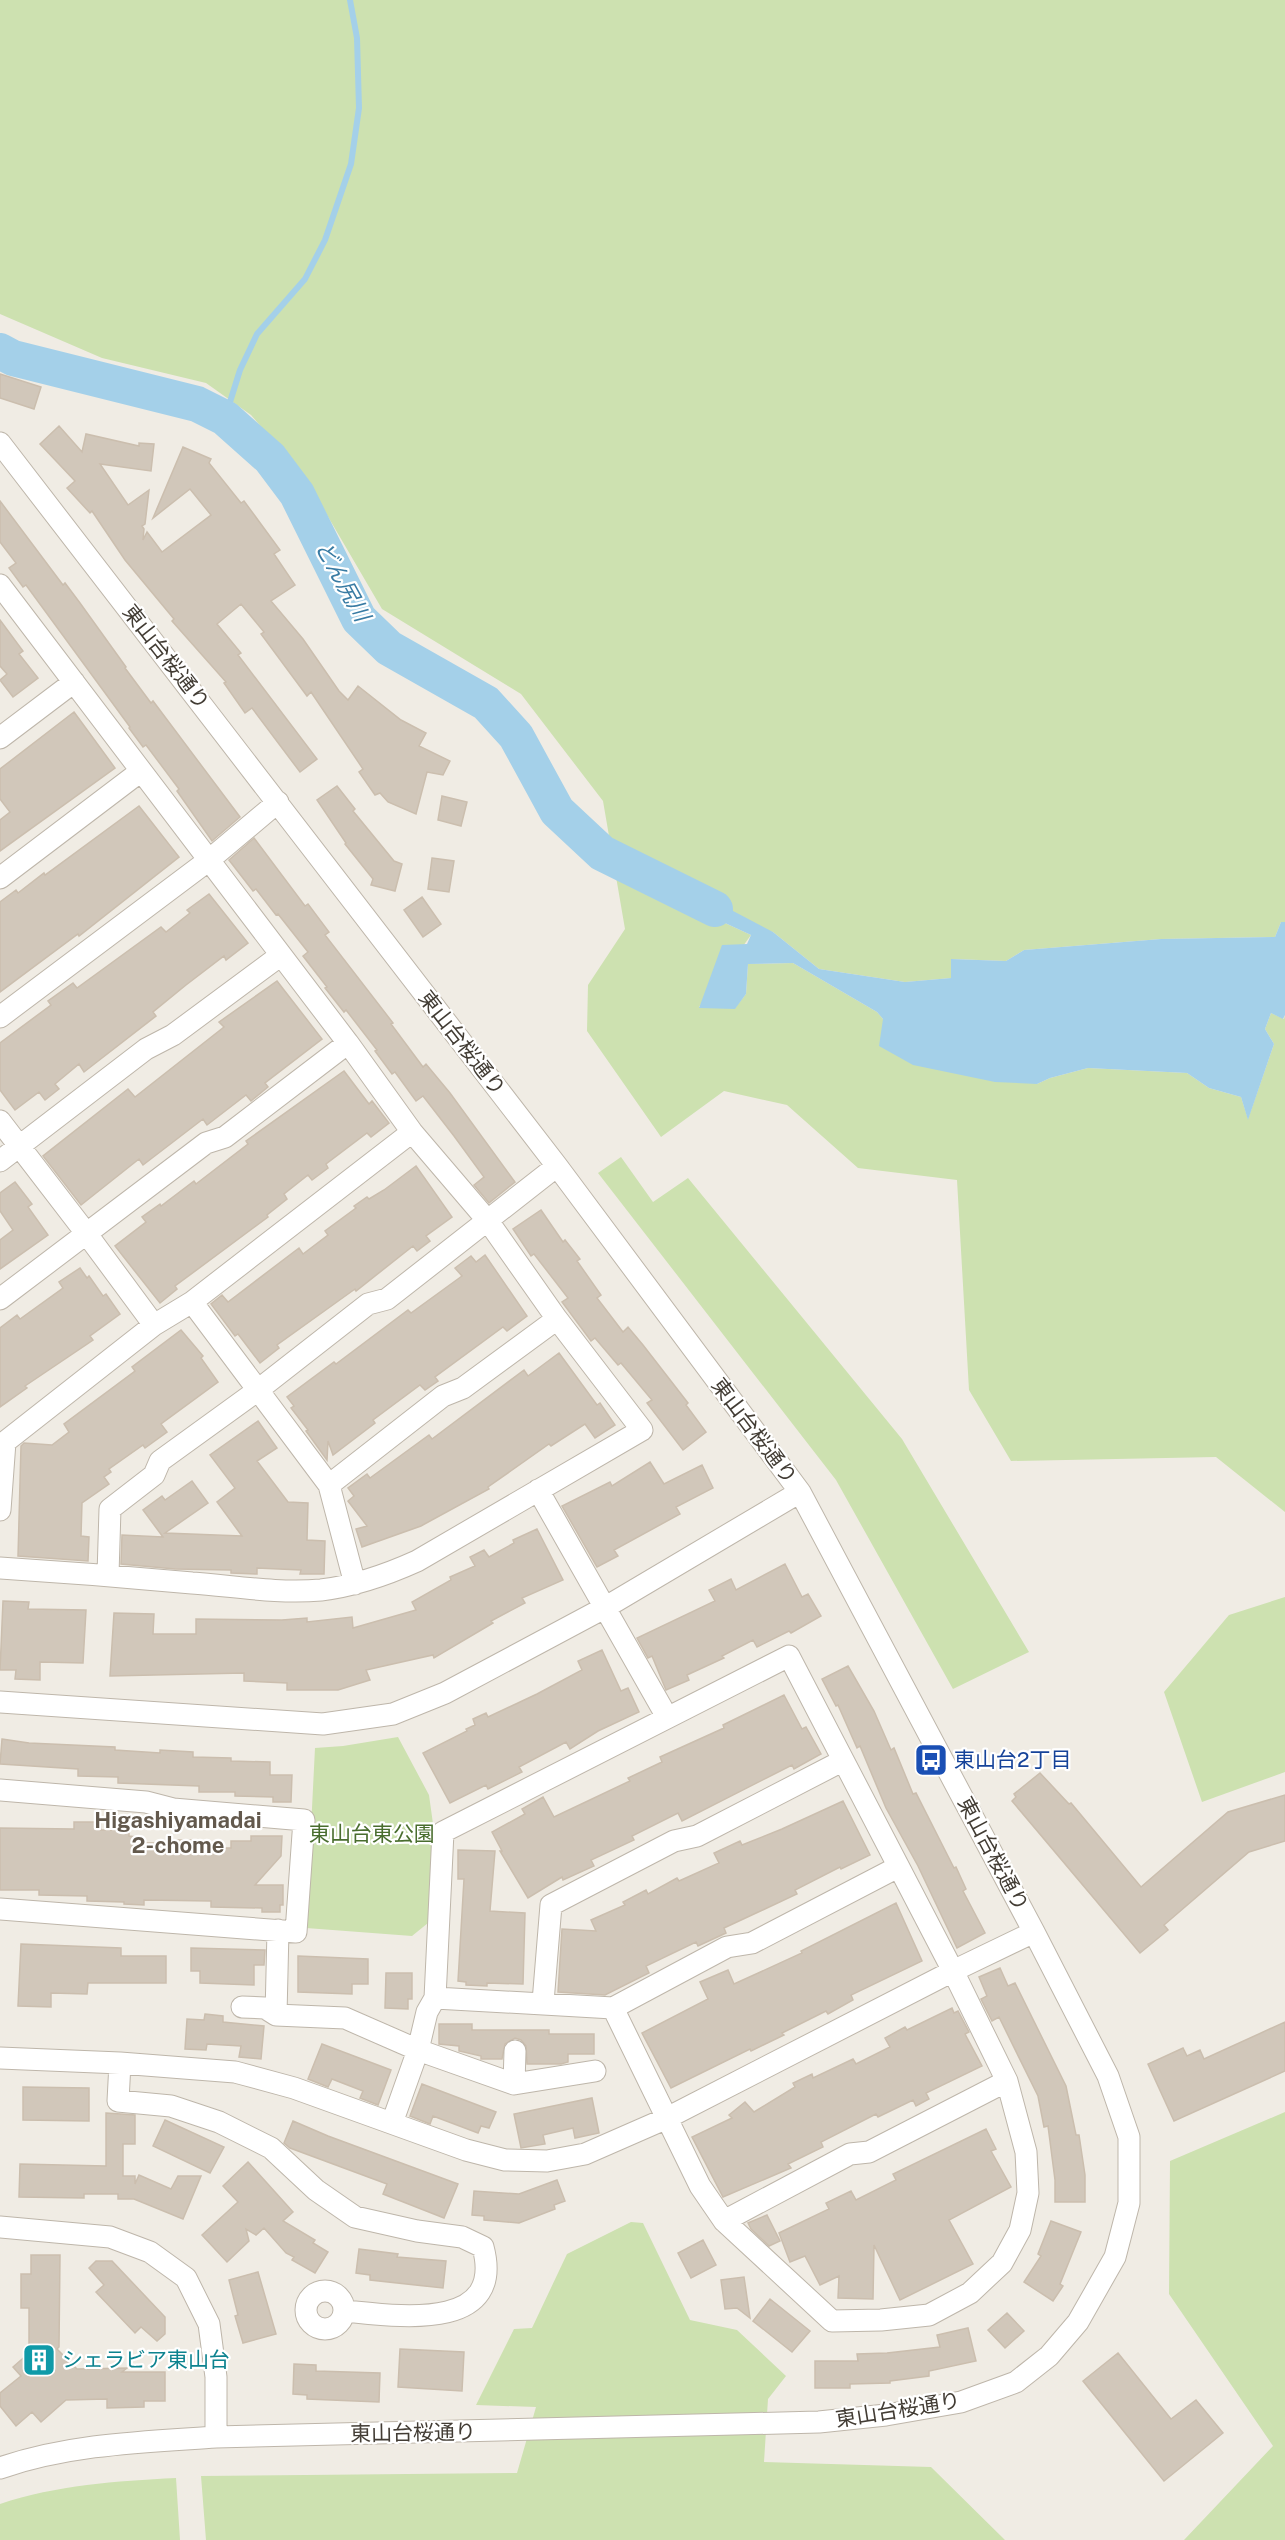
<svg xmlns="http://www.w3.org/2000/svg" width="1285" height="2540" font-family="'Public Sans','Noto Sans JP',sans-serif">
<rect width="100%" height="100%" fill="#f0ece4"/>
<path fill="#cde1b0" d="M0,0H1285V922H1281L1275,937L1161,939L1024,950L1006,961L952,959L951,978L905,982L819,969L773,932L712,917L751,935L699,1007L735,1008L746,994L748,964L793,963L877,1012L883,1019L1037,1084L1050,1078L1088,1068L1187,1073L1209,1088L1241,1097L1248,1119L1274,1044L1265,1029L1271,1013L1284,1019L1285,1015V1512L1216,1457L1011,1461L969,1390L957,1180L858,1168L787,1105L724,1091L661,1137L587,1031L588,985L625,929L603,801L521,694L382,609L306,479L251,415L206,383L102,358L0,314Z
M621,1157L653,1202L688,1178L902,1439L1029,1652L953,1689L836,1480L598,1173Z
M1285,1597V1772L1202,1802L1164,1692L1229,1615Z
M398,1737L429,1795L434,1831L428,1923L412,1936L306,1928L315,1748L343,1746Z
M1285,2112V2540H1184L1273,2446L1169,2294L1170,2161Z
M631,2222L643,2223L690,2320L737,2330L786,2376L768,2399L764,2462L931,2467L1005,2540H206L201,2476L517,2473L536,2407L476,2405L514,2329L532,2328L567,2254Z
M176,2478L180,2540H0V2504C57,2485 116,2481 176,2478Z"/>
<path fill="#a4d0e9" d="M716,902L773,932L819,969L905,982L951,978V959L1006,961L1024,950L1161,939L1275,937L1281,922H1285V1015L1283,1019L1271,1013L1265,1029L1274,1044L1248,1120L1241,1097L1209,1088L1187,1073L1088,1068L1050,1078L1037,1084L995,1082L913,1065L879,1046L883,1019L877,1012L793,963L748,964L746,994L735,1009L699,1008L722,945L747,944L751,935L712,917Z"/>
<g fill="none" stroke-linecap="round" stroke-linejoin="round">
<path stroke="#a4d0e9" stroke-width="6" d="M225,418L240,370L257,334L305,279L325,240L351,164L359,108L357,38L350,0"/>
<path stroke="#a4d0e9" stroke-width="36" d="M0,351L13,358L197,404L225,418L270,458L297,494L359,619L389,648L486,703L516,736L557,811L602,853L715,909"/>
</g>
<path fill="#d1c7ba" stroke="#cbbeae" stroke-width="1.5" d="M0,374L41,387L34,409L0,398Z
M59,426L82,452L86,434L139,446V443L154,444L151,471L100,464L128,505L149,490L145,524L142,526L144,529L143,540L147,532L162,552L211,515L190,489L153,518L183,447L211,459L209,463L241,503L244,501L280,550L274,554L295,585L271,601L303,639L339,691L348,700L358,686L401,720L426,733L419,746L450,761L443,775L427,772L416,814L388,802L380,793L375,795L359,772L363,769L311,692L307,696L261,634L264,632L241,604L217,624L241,653L238,655L317,759L300,772L252,708L245,713L224,683L226,682L172,621L174,619L125,560L92,511L90,513L67,488L75,481L40,444Z
M0,501L63,585L65,583L80,603L126,667L125,668L151,703L153,701L240,817L212,841L177,791L179,789L146,745L143,747L129,728L130,727L26,585L23,587L9,568L16,563L0,542Z
M0,620L23,651L19,654L38,678L13,697L0,680L7,674L0,666Z
M74,712L115,768L0,851V820L10,812L0,799V769Z
M337,786L355,809L353,811L394,861L402,864L395,891L371,885L373,879L345,844L346,843L317,800Z
M442,796L467,802L461,826L438,820Z
M139,806L179,857L79,936L78,934L0,992V902L16,890L18,893L44,873L45,875Z
M254,838L305,906L308,904L329,932L325,935L393,1023L391,1024L423,1067L426,1064L450,1093L515,1182L489,1203L474,1185L484,1177L454,1136L423,1096L416,1101L395,1072L392,1074L375,1051L377,1050L346,1010L344,1012L325,988L327,987L303,956L308,952L278,914L276,915L256,889L253,891L229,860Z
M432,858L454,861L449,892L428,889Z
M209,894L248,943L226,960L224,956L186,985L153,1012L156,1016L84,1072L79,1064L55,1084L59,1089L45,1100L39,1092L15,1110L0,1090V1043L51,1005L48,1001L73,983L77,988L161,927L166,932L190,913L187,910Z
M422,897L441,924L423,937L404,910Z
M277,981L322,1039L265,1083L268,1087L251,1101L246,1095L207,1125L203,1119L143,1165L139,1159L81,1205L43,1156L128,1089L135,1097L224,1027L219,1022Z
M344,1071L369,1104L372,1101L389,1123L371,1137L367,1133L326,1164L328,1168L312,1180L308,1175L284,1194L287,1199L267,1215L268,1217L175,1286L177,1289L160,1303L115,1246L146,1222L142,1217L160,1204L161,1206L194,1181L196,1184L248,1144L246,1141Z
M416,1166L452,1217L426,1236L430,1241L417,1251L413,1246L356,1291L355,1289L277,1345L279,1348L260,1363L238,1334L235,1336L211,1304L222,1295L228,1302L299,1248L303,1254L328,1235L325,1231L356,1208L354,1206L367,1197L369,1199L384,1190Z
M15,1182L32,1204L28,1207L48,1235L0,1269V1240L13,1230L0,1211V1193Z
M541,1210L563,1242L565,1240L580,1259L577,1261L601,1295L597,1298L623,1332L628,1327L643,1345L688,1403L686,1405L706,1432L683,1450L647,1403L652,1400L621,1363L618,1365L595,1338L591,1341L562,1302L568,1298L534,1254L531,1256L513,1229Z
M485,1255L527,1316L507,1331L503,1327L435,1377L438,1381L425,1390L420,1385L373,1420L375,1423L333,1455L328,1441L327,1460L306,1431L308,1430L291,1408L294,1406L287,1397L334,1362L336,1364L408,1310L411,1313L462,1276L455,1268L471,1256L476,1262Z
M80,1268L87,1278L89,1276L103,1296L106,1294L120,1314L90,1336L93,1340L25,1386L27,1388L0,1407V1328L17,1315L20,1319L63,1288L59,1282Z
M181,1330L203,1356L201,1358L218,1382L161,1424L167,1432L145,1448L143,1445L109,1469L111,1472L104,1477L109,1484L82,1503L81,1536L89,1537L88,1561L18,1556L21,1446L24,1443L52,1445L69,1432L64,1424L135,1371L132,1367Z
M559,1353L597,1405L600,1403L615,1425L595,1438L585,1424L551,1446L549,1444L488,1487L489,1489L421,1526L362,1547L356,1529L367,1526L348,1501L354,1496L348,1488L367,1474L370,1478L429,1435L432,1439L524,1370L528,1376Z
M258,1421L277,1448L257,1461L288,1502L308,1503L307,1540L325,1541L324,1574H300L301,1570L257,1568V1574L231,1573V1570L175,1569L121,1564L122,1535L163,1537L143,1510L162,1496L165,1500L192,1481L208,1503L165,1533L242,1536L217,1502L235,1488L210,1455Z
M650,1462L664,1484L702,1465L713,1488L676,1507L680,1514L614,1550L618,1556L597,1567L562,1506L610,1482L612,1486Z
M537,1529L563,1580L522,1598L525,1603L491,1621L493,1623L434,1658L433,1655L366,1670L370,1680L338,1690H287V1683L244,1681V1673L110,1676L114,1613L154,1614L153,1634H196V1619L282,1620L307,1618V1622L352,1617L353,1628L416,1610L412,1602L451,1580L450,1577L475,1566L470,1557L484,1550L489,1557L514,1543L513,1540Z
M785,1564L802,1597L808,1594L821,1616L791,1633L789,1631L757,1647L753,1640L722,1656L724,1658L687,1675L689,1680L666,1690L652,1656L648,1658L637,1638L715,1601L709,1590L731,1579L736,1590Z
M3,1601L29,1602L28,1609L86,1610L83,1663L40,1662V1680L15,1679L16,1670H0Z
M602,1650L621,1691L628,1688L639,1712L598,1731L570,1749L566,1742L519,1767L522,1772L488,1789L486,1785L450,1803L423,1753L467,1731L466,1729L475,1725L473,1719L486,1713L488,1717L537,1694L582,1670L578,1661Z
M848,1666L874,1711L891,1750L894,1748L913,1794L916,1793L954,1868L956,1867L966,1889L963,1891L985,1933L957,1948L918,1866L886,1808L860,1746L857,1748L838,1705L836,1706L822,1679Z
M784,1695L802,1729L806,1727L821,1754L794,1769L792,1765L682,1821L678,1813L632,1836L634,1840L591,1860L594,1866L563,1880L562,1877L528,1898L500,1851H502L492,1832L525,1814L522,1809L543,1797L554,1817L630,1781L628,1778L662,1762L660,1757L724,1728L723,1725Z
M2,1739L29,1743L115,1747V1750L160,1753V1750L193,1752V1757L231,1758V1761L270,1762V1775H292L291,1802H273V1797L235,1796V1792H199V1786L118,1783V1777L78,1776V1769L0,1764Z
M1040,1773L1069,1804L1071,1803L1141,1887L1228,1812L1285,1795V1841L1249,1852L1164,1925L1168,1930L1140,1953L1012,1801L1016,1797L1014,1794Z
M843,1801L870,1855L841,1869L840,1867L795,1890L797,1894L724,1928L726,1933L698,1946L696,1942L646,1966L649,1973L605,1995L558,1992L562,1929L596,1931L591,1920L625,1905L623,1902L646,1890L648,1894L677,1878L679,1881L719,1863L714,1853L740,1841L742,1845L782,1829Z
M74,1822H101V1830H129V1836L136,1837V1843H177V1840H195V1848H231V1841H251V1836H282L281,1856L255,1885H283V1905H280V1912H262V1908L211,1907V1901L144,1900V1905L124,1904V1902L87,1901V1896L39,1895V1890H0V1828L74,1829Z
M458,1850L495,1851L490,1911L525,1913L523,1984L487,1983V1986L466,1985V1982L458,1981L464,1879H458Z
M896,1903L922,1961L851,1995L853,2000L828,2014L826,2011L782,2033L784,2035L751,2051L750,2049L671,2088L642,2033L708,1999L700,1982L728,1970L734,1984L802,1953L801,1951Z
M21,1944L121,1948V1956H166V1983H88L87,1994L51,1993V2007L18,2006Z
M191,1948L265,1950L264,1965H254V1985L200,1983V1971H191Z
M298,1956L368,1959V1984H352V1994L298,1992Z
M1000,1968L1008,1986L1015,1983L1066,2086L1076,2135H1079L1085,2175V2202H1055V2180L1048,2126L1044,2127L1038,2096L999,2017L992,2021L981,1999L987,1996L979,1977Z
M386,1973H412V1999H408V2009L385,2008Z
M952,2008L954,2013L958,2011L969,2032L965,2034L982,2066L926,2093L929,2099L916,2106L913,2100L878,2117L876,2114L821,2142L823,2147L788,2164L791,2168L723,2197L692,2137L732,2118L729,2115L745,2102L754,2112L795,2087L793,2083L812,2074L813,2078L853,2059L856,2064L890,2047L885,2038L905,2027L907,2030Z
M205,2014L223,2016V2022L264,2026L261,2059L239,2057L241,2046L207,2044L206,2050L185,2049L187,2019L204,2020Z
M1285,2022V2071L1174,2121L1148,2064L1183,2048L1187,2056L1200,2050L1204,2059Z
M439,2024H472V2030H549V2034H594V2054H568V2062L561,2064H527L526,2046L521,2040L515,2038L505,2044L502,2059H481V2056L459,2051V2046L439,2044Z
M322,2044L391,2070L378,2105L360,2098L363,2091L332,2079L328,2087L308,2079Z
M422,2084L496,2112L489,2128L481,2126L478,2133L433,2116L430,2124L410,2116Z
M23,2087L89,2088V2121L23,2120Z
M592,2098L599,2133L575,2138L573,2128L543,2135L545,2144L521,2148L514,2114Z
M106,2113L135,2115V2144H123V2176H135V2184L139,2175L171,2189L178,2176H201L183,2219L134,2199H118V2194H84V2198L19,2197L20,2164L106,2166Z
M165,2120L224,2147L210,2173L153,2146Z
M293,2121L328,2136L458,2184L444,2218L383,2194L387,2184L290,2148L284,2143Z
M986,2129L996,2149L991,2151L1011,2187L949,2220L973,2264L900,2300L874,2245L873,2299L838,2298L839,2276L820,2285L805,2256L790,2262L779,2233L829,2209L826,2203L851,2191L856,2200L896,2180L893,2174Z
M248,2162L293,2212L283,2221L315,2240L313,2243L328,2252L315,2273L292,2260L294,2257L286,2253L264,2228L256,2235L246,2229L249,2241L227,2262L202,2235L238,2202L223,2186Z
M557,2180L565,2201L554,2205L555,2209L519,2223L484,2220V2216L472,2215L474,2191L519,2194Z
M767,2215L780,2241L769,2246L751,2229L748,2223Z
M1051,2221L1081,2232L1060,2284L1063,2286L1053,2301L1024,2282L1041,2256L1038,2254Z
M703,2240L716,2265L691,2278L678,2253Z
M359,2249L398,2254L397,2257L446,2261L443,2288L370,2280V2275L356,2273Z
M31,2255H60L59,2347L57,2349L77,2369L127,2368L122,2372H165V2401H144V2407L107,2408V2399L66,2400L41,2422L32,2412L16,2426L0,2406V2393L21,2376L13,2367L29,2353V2308H21V2274H31Z
M96,2261H112L165,2317V2334L157,2341L141,2327L135,2333L96,2292L104,2285L89,2268Z
M258,2272L276,2334L243,2343L235,2316L238,2315L229,2280Z
M744,2277L750,2318L737,2308L725,2309L721,2280Z
M770,2299L810,2331L792,2352L753,2321Z
M1007,2313L1024,2331L1005,2348L988,2330Z
M968,2328L976,2361L929,2371V2376L890,2381V2383L850,2384V2388H815V2361H858L857,2354L887,2353L940,2347L937,2335Z
M400,2349L464,2352L462,2391L398,2387Z
M1118,2353L1171,2419L1196,2400L1223,2433L1164,2481L1083,2381Z
M294,2364L316,2365V2371L380,2373L379,2402L307,2399V2395L293,2394Z"/>
<g fill="none" stroke-linecap="round" stroke-linejoin="round">
<g stroke="#beb6aa" stroke-width="23">
<path id="minor" d="M0,443L557,1166L800,1492L1034,1932L1108,2076L1129,2137V2203L1115,2257L1078,2322L1049,2356L1016,2382L961,2402L886,2415L819,2422L216,2437C143,2442 70,2444 0,2468
M0,585L348,1043L412,1132L488,1221L557,1319L642,1430L417,1561C386,1575 355,1586 321,1590C278,1594 234,1586 192,1583C128,1577 64,1572 0,1568
M0,738L74,682
M0,878L141,771
M0,1017L209,860L278,802
M0,1121L86,1233L154,1325
M0,1161L146,1049L173,1035L281,955
M0,1299L206,1143L225,1137L348,1043
M192,1302L329,1485L355,1584
M329,1485L443,1396L463,1388L557,1319
M538,1490L667,1717
M0,1510L5,1442L154,1325L192,1302L412,1132
M108,1575L110,1509L154,1475L160,1461L258,1390L368,1304L387,1299L557,1166
M0,1702L323,1724L393,1714L445,1693L606,1607L800,1492
M0,1790L146,1802L173,1809L304,1820L296,1932L0,1909
M543,2002L551,1905L674,1841L697,1836L842,1761
M242,2007L265,2008L276,2015L345,2018L418,2050L514,2084L595,2071
M613,2008L727,1947L752,1943L898,1867
M276,2015L278,1930
M0,2058L120,2063L235,2072L294,2088L466,2150L505,2160L547,2161L585,2154L665,2119L953,1971L1034,1932
M120,2063L118,2101L171,2106L219,2122L271,2148L316,2190L355,2217L417,2231L462,2237L483,2247C506,2333 396,2316 345,2311
M514,2084L515,2051
M392,2123L418,2050L427,2012L435,1998L443,1832L789,1656L953,1971L1007,2081L1026,2152L1028,2193L1020,2230L1002,2263L970,2293L929,2315L881,2320L832,2321L724,2221L700,2186L613,2008L435,1998
M724,2221L850,2154L869,2152L1007,2081
M0,2227L110,2237L150,2252L186,2278L209,2324L216,2377V2437
M306 2310a19 19 0 1 1 38 0a19 19 0 1 1-38 0Z"/>
</g>
<use href="#minor" stroke="#fff" stroke-width="21"/>
</g>
<defs>
<g id="bus-square" transform="scale(1.725)"><rect x="-9" y="-9" width="18" height="18" rx="4" fill="#1a4fb4" stroke="#fff"/><path d="M-5-6H5V4H4V6H2V4H-2V6H-4V4H-5ZM-3.5-4V0h7V-4ZM-3.5 1.2v1.5H-2V1.2ZM2 1.2v1.5H3.5V1.2Z" fill="#fff"/></g>
<g id="building-square" transform="scale(1.725)"><rect x="-9" y="-9" width="18" height="18" rx="4" fill="#0f9aa8" stroke="#fff"/><path d="M-4-6H4V6H1V3H-1V6H-4ZM-2.5-4.3h1.7v1.8h-1.7ZM.8-4.3h1.7v1.8H.8ZM-2.5-1h1.7V.8h-1.7ZM.8-1h1.7V.8H.8Z" fill="#fff"/></g>
</defs>
<g fill-rule="evenodd">
<use href="#bus-square" x="931" y="1760"/>
<use href="#building-square" x="39" y="2360"/>
</g>
<g text-anchor="middle" stroke-width="4.5" stroke-linejoin="round" paint-order="stroke">
<g font-size="21" fill="#423c34" stroke="#fff">
<text transform="translate(166 657) rotate(52)" y="7">東山台桜通り</text>
<text transform="translate(462 1043) rotate(52)" y="7">東山台桜通り</text>
<text transform="translate(754 1431) rotate(53)" y="7">東山台桜通り</text>
<text transform="translate(993 1854) rotate(62)" y="7">東山台桜通り</text>
<text transform="translate(898 2410) rotate(-9)" y="7">東山台桜通り</text>
<text transform="translate(413 2433) rotate(-1)" y="7">東山台桜通り</text>
</g>
<g font-size="21" fill="#164399" stroke="#fff" text-anchor="start">
<text x="954" y="1767">東山台2丁目</text>
</g>
<g font-size="21" fill="#496d2e" stroke="#fff">
<text x="372" y="1841">東山台東公園</text>
</g>
<g font-size="21" fill="#0d838f" stroke="#fff" text-anchor="start">
<text x="62" y="2367">シェラビア東山台</text>
</g>
<g font-size="22" font-style="italic" fill="#387ba3" stroke="#fff">
<text transform="translate(343 581) rotate(61)" y="8">どん尻川</text>
</g>
<g font-size="22" font-weight="bold" fill="#63594d" stroke="#fff">
<text x="178" y="1828">Higashiyamadai<tspan x="178" dy="25">2-chome</tspan></text>
</g>
</g>
</svg>
